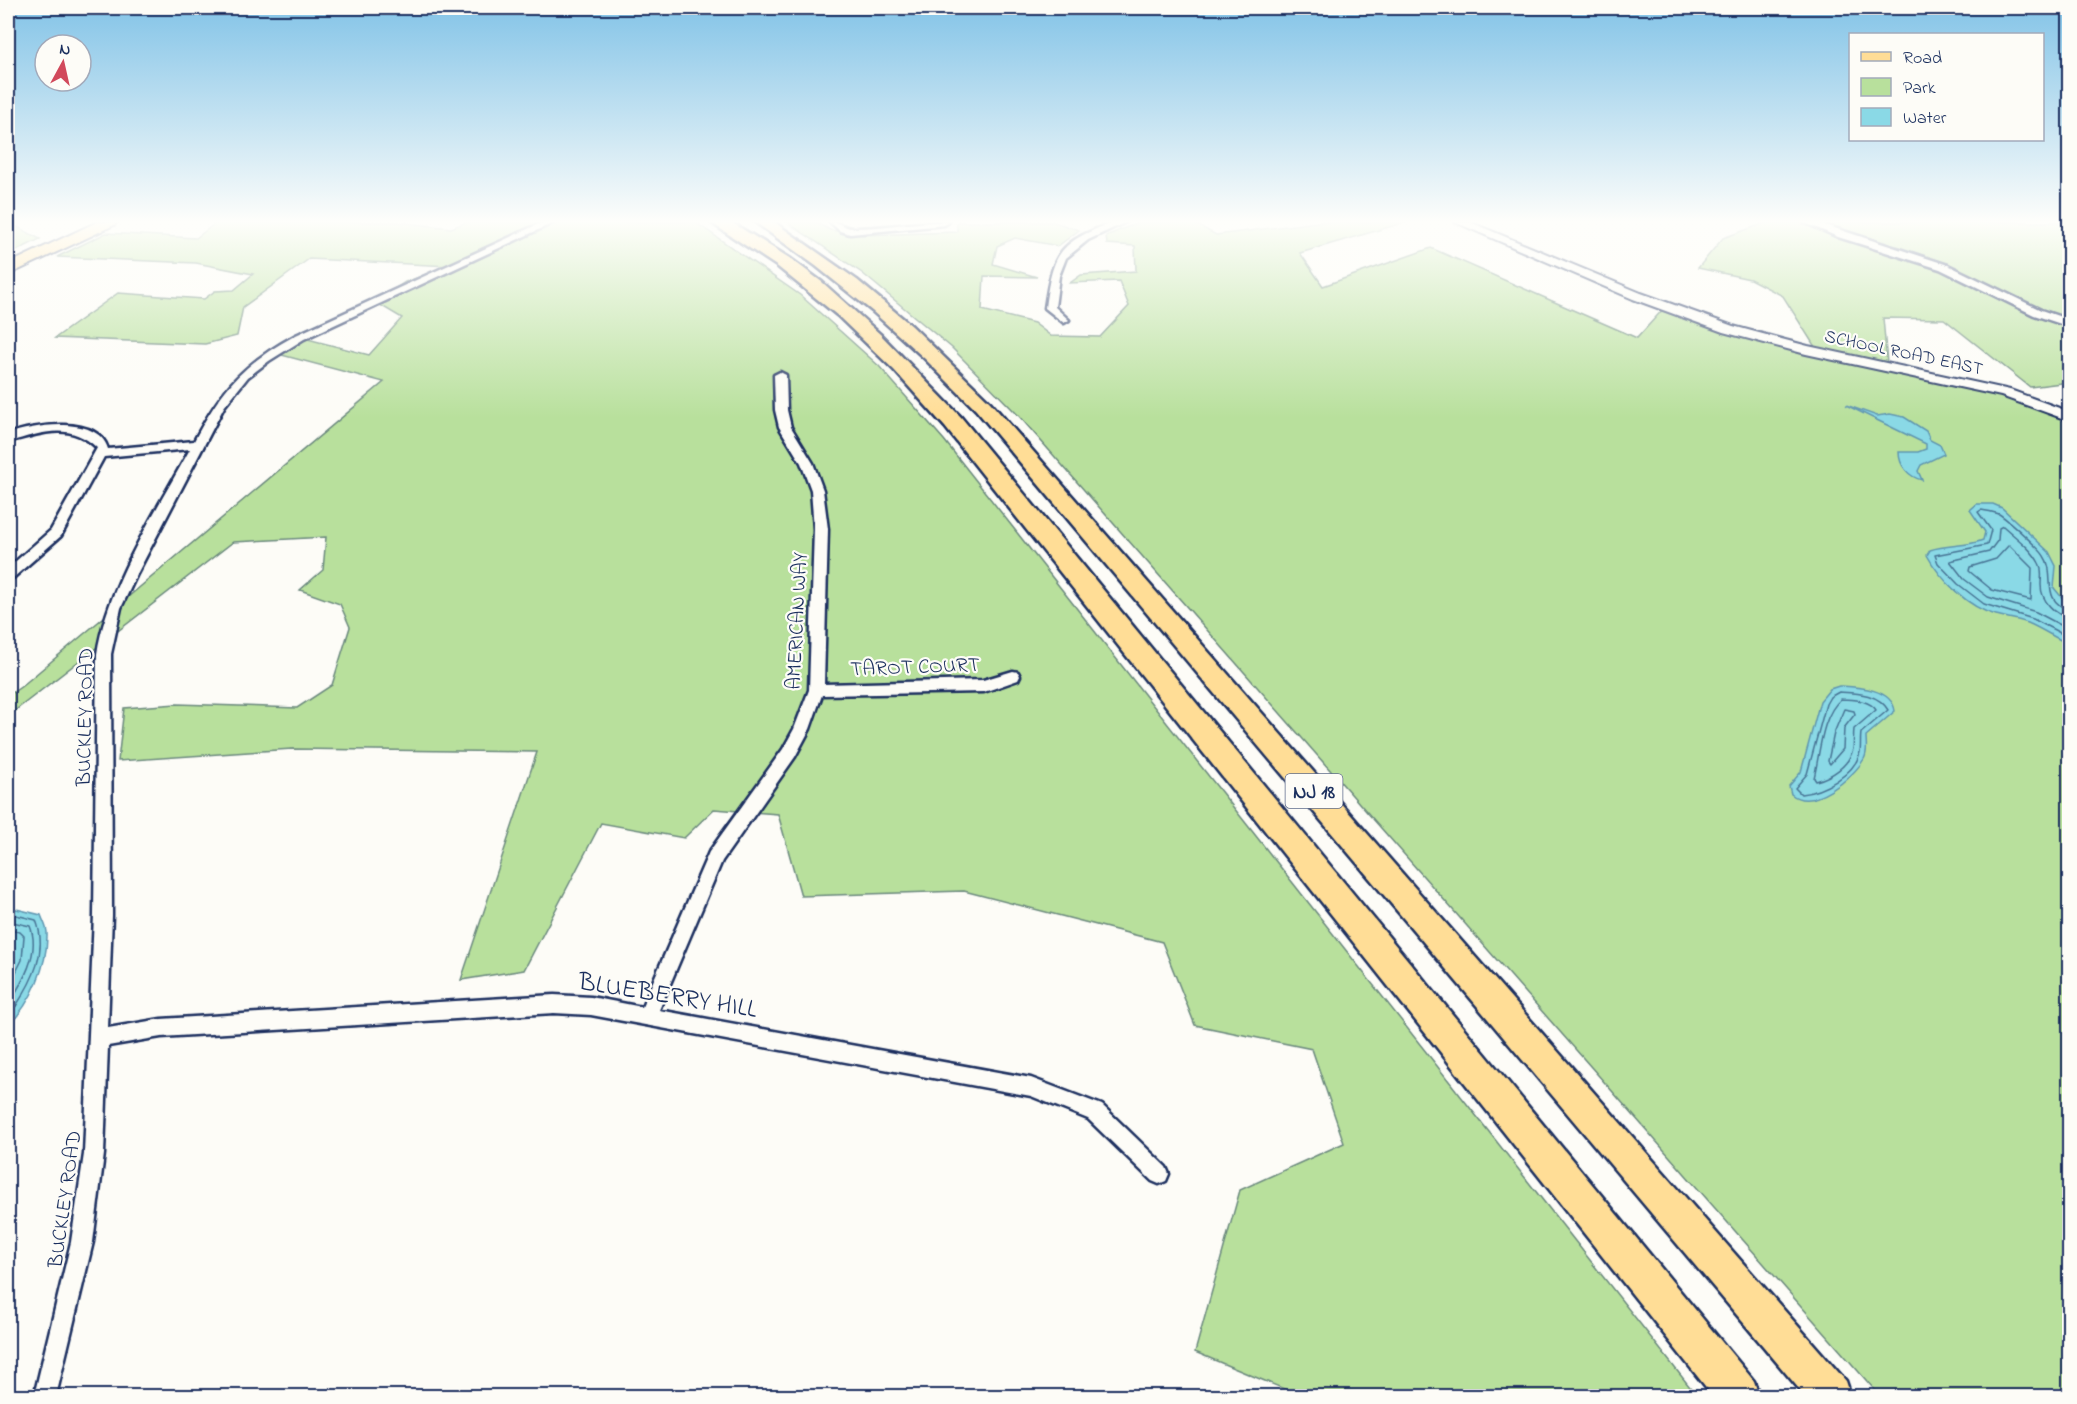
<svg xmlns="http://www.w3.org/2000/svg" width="2077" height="1404" font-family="'Indie Flower',sans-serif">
<rect width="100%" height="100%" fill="#fdfcf7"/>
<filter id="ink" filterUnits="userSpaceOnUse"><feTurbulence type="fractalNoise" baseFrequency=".0167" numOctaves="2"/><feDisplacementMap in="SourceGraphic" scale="12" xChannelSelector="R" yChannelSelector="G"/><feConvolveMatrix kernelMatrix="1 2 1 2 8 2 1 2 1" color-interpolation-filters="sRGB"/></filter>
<g filter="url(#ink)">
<path fill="#b8e09c" stroke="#6a887d" stroke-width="1.5" d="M8,222L40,239L8,255Z
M217,222H397L451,228L467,222H695L800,295L879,366L944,440L1697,1396H1301L1195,1352L1240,1190L1344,1143L1312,1049L1195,1025L1162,942L964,891L801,896L778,814L714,809L684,838L601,823L524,970L461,980L537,752L292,749L118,761L124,708L177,704L297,708L332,685L350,627L340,604L300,590L323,570L326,537L233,542L8,716V696L22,686L384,382L274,353L300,337L369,355L402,318L375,302L405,282L450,266L309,259L243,307L237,336L205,344L55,338L118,293L204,299L215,291L234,290L253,274L196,263L57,257L106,233L196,238Z
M787,222H815L830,230L864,235L957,232V222H1054L1079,230L1058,246L1015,238L997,246L993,264L1037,277L984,276L982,310L1034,323L1051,336L1100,337L1129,306L1119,281L1070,283L1081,275L1136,271L1135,246L1107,244L1106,236L1139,222H1192L1216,235L1317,222H1406L1300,253L1323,286L1431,248L1637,338L1665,307L1817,350L1783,296L1750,279L1698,268L1723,238L1768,222H2069V382L2030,387L1944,319L1883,318L1887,363L2069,415V1396H1880L1019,416L952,348L862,273Z"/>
<path fill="#8ad9e6" stroke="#5e95b0" stroke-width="1.5" d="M1846,405L1877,416L1890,414L1904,417L1926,431L1930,440L1940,445L1944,454L1921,465L1918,471L1922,480C1909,477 1899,466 1899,452H1918L1926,449V444Z
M1977,504H1993L2002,508L2049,552L2056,566L2054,588L2069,606V644C2055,638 2042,629 2028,623C2017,619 2007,618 1996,615C1968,608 1940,579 1927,555L1930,550C1948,544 1966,547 1983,540L1985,532L1970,510Z
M1839,686C1857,687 1892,688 1895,711L1866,736C1866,744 1868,752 1864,759C1853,778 1812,812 1791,794L1789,786L1801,772L1820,701L1830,689Z
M8,907L41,915C43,921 47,927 47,933C48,965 31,1004 8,1026Z"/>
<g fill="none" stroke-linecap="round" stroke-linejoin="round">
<path stroke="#477394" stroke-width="1.5" d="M2009,545L2032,568L2031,600L1992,590L1969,571L1970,567L1996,559Z
M2070,610C2039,601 2057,574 2044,556C2040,549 2006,518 1999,514C1994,512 1986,511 1981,510L1978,512L1991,530L1987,545L1935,555L1938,563L1958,584L1984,604L2033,619L2070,638
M2070,618C2055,615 2041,601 2041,585C2041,577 2043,570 2039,563C2031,548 2015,537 2003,526L1999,528L1998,540L1989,552L1950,561L1964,579L1988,597L2036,612L2070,630
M1839,692C1857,693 1878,693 1888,710L1861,733C1860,739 1861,746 1860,752C1855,775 1822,792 1801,794L1795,788L1807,774L1826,704L1830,697Z
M1841,699C1853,700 1869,699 1876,710L1854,729C1853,736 1854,743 1853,749C1849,766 1831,777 1816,781L1814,778C1820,754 1821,716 1841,699Z
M1844,709L1854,711L1855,714L1844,728L1843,749L1830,764L1828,761L1834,733Z
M8,913L36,920C48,951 33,980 16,1006
M8,921L30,926C41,953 22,983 8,1005
M8,930L20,932L24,936L22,960L8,988"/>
<path stroke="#477394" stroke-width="2" d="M8,1017L17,1004"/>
<g stroke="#1b2f5e" stroke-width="5">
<path id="minor" d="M543,222H555L304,339L269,361L248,377L224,407L137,574L121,608L111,654L112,915L108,1028L161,1019L554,995L591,997L642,1007L709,852L783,749L794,729L809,690L814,529L811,490L801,463L779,427L775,410L774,375L780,372L786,375L787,410L791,427L813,463L823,490L828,529L824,684L983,680L1013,671L1018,672L1020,676L1018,680L984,692L822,695L810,729L795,757L722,861L659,1010L1031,1078L1102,1105L1166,1167L1169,1174L1166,1181L1159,1184L1152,1181L1088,1119L1031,1096L591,1015L554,1013L161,1037L108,1046L104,1154L93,1242L56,1396H34L71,1242L84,1154L94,915L97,654C107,585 157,510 190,449L104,457L61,536L13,578L8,580V568L51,530L97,448C70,421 41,433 8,442V434C33,425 98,414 108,449L194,441C222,388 243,364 296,335Z
M830,222C842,222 843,228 852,228C884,228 916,221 949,222L944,225L850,234L840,231Z
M1113,222H1126L1088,240L1066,258L1059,276L1055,307L1069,320L1064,323L1045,308C1053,251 1059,243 1113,222Z
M1803,222H1816L1948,265L2041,310L2070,320V327L2034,315L1940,269L1838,237Z"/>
</g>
<g stroke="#1b2f5e" stroke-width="4">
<path id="tertiary" d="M1455,222H1470L1641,293L1733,326L1808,346L2010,390L2070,412V421L2001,396L1806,354L1723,332L1633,299Z"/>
</g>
<g stroke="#1b2f5e" stroke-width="4">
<path id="primary" d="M97,222H117L114,225L8,275V264Z"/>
</g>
<g stroke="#1b2f5e" stroke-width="5">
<path id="motorway" d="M710,222H731L791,259L822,282L880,334L961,417L1754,1381L1759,1396H1713L945,427L894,370L838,316L778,267Z
M755,222H774L857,280L912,326L990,402L1846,1381L1851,1396H1805L976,410L925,359L872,311L816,266Z"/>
</g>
<use href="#minor" fill="#fdfcf7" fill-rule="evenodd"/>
<use href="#tertiary" fill="#fdfcf7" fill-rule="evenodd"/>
<use href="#primary" fill="#ffdd96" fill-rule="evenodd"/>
<use href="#motorway" fill="#ffdd96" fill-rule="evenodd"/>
</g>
</g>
<linearGradient id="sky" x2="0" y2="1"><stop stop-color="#82c3e7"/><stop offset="0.53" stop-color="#fefefb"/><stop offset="1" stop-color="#fefefb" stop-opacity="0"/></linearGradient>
<rect width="2077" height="418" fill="url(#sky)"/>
<g text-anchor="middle" stroke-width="4.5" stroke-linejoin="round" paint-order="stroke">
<g font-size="18" fill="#1b2f5e" stroke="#fdfcf7">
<text transform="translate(1904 352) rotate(12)" y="6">SCHOOL ROAD EAST</text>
</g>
<rect fill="#fdfcf7" stroke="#5f6c8c" stroke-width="1.5" x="1285.5" y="774" width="57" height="34" rx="4.5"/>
<g font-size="20" font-weight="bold" fill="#1b2f5e">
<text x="1314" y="798">NJ 18</text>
</g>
<g font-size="21" fill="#1b2f5e" stroke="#fdfcf7">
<text transform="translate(796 621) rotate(-87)" y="7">AMERICAN WAY</text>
<text transform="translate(915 666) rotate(-2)" y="7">TAROT COURT</text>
<text transform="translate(84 717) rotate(-89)" y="7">BUCKLEY ROAD</text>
<text transform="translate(64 1199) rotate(-82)" y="7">BUCKLEY ROAD</text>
</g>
<g font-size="26" fill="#1b2f5e" stroke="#fdfcf7">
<text transform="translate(668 994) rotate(9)" y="9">BLUEBERRY HILL</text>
</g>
</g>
<rect width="2077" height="1404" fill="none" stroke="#fdfcf7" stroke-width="30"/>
<rect x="15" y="15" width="2047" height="1374" fill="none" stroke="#1b2f5e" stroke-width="2" filter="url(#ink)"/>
<rect x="1849" y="33" width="195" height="108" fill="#fdfcf7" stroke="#a3aaba" stroke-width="1.5"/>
<rect x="1861" y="52" width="30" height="9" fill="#ffdd96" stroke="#a3aaba" stroke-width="1.5"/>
<text x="1903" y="63" font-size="18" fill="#1b2f5e">Road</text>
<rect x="1861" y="78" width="30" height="18" fill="#b8e09c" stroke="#a3aaba" stroke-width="1.5"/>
<text x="1903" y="93" font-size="18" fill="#1b2f5e">Park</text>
<rect x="1861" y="108" width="30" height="18" fill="#8ad9e6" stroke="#a3aaba" stroke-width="1.5"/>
<text x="1903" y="123" font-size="18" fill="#1b2f5e">Water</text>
<g transform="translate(63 63) rotate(8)"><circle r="28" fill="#fdfcf7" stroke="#a3aaba" stroke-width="1.5"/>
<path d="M0-4.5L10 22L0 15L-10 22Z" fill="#d1495b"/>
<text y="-9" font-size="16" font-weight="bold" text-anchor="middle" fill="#1b2f5e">N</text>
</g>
</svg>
